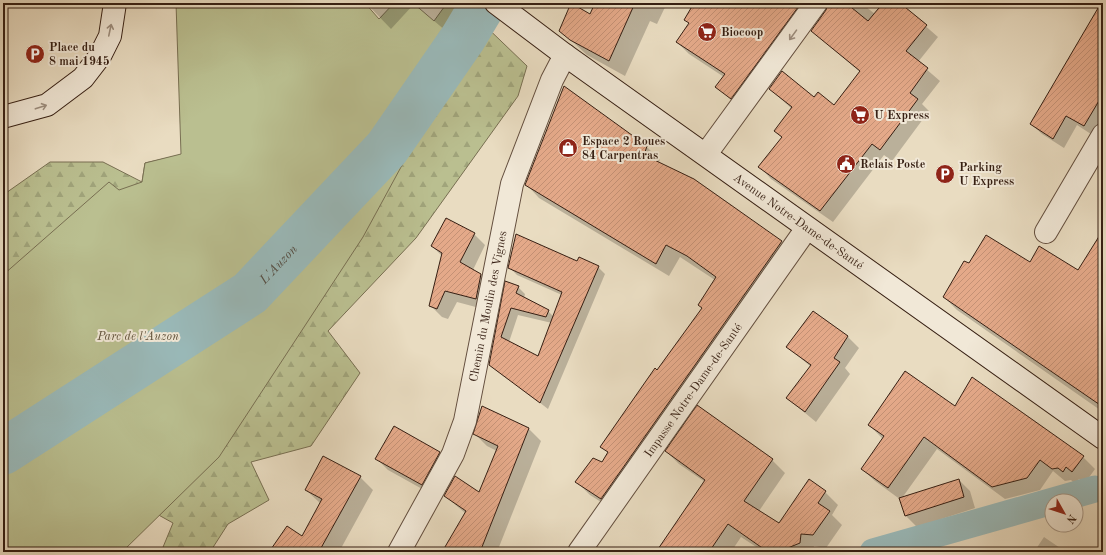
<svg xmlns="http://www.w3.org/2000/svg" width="1106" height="555" font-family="'Old Standard TT',serif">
<defs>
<pattern id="forest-firs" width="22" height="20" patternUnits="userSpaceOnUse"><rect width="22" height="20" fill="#babf90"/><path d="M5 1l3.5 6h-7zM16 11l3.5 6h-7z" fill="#a0a47b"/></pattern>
<pattern id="building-hatch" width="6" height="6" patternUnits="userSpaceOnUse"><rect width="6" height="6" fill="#e4a989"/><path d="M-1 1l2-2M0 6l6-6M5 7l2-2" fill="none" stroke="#c49175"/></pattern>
</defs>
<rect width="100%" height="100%" fill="#e9dcc1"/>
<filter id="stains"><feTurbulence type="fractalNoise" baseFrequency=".005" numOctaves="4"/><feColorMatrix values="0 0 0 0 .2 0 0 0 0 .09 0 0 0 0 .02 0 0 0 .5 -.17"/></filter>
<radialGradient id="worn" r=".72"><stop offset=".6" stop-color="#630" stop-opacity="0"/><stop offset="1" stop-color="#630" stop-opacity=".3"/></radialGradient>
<path fill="url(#forest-firs)" stroke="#786f52" d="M477,18L527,66L518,96L416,238L328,331L360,373L311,446L251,462L269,500L228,524L210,552H161L173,523L137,503L3,552V195L50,162H103L142,182L145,163L181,155L375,32L434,38Z"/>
<path fill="#babf90" stroke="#786f52" d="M176,3H365L379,19L394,3H413L434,21L447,3H477L457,64L363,237L219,457L122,552H3V275L109,182L119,190L142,182L145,163L181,154Z"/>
<path fill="#0003" fill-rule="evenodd" d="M366,3H457L466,13L446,31L414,4L391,29Z
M596,3H667L657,24L650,21L625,76L587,55L560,30L591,15Z
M695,3H823L743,110L717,87L724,77L689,54L677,42L689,23Z
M829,3H861L875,14L884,3H899L938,37L918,62L940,81L922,104L929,111L892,161L884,155L833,222L771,179L760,167L782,138L775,131L792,109L770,89L814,98L834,106L860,72L812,31Z
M1102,3L1103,121L1094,136L1077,125L1064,148L1042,134L1031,124Z
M647,147L660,160L658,163L781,242L794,255L615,511L590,495L577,482L602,464L608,453L602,447L703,309L715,280L680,257L669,276L539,198L526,184Z
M474,234L485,245L473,270L481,274L492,286L487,310L457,302L448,319L442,317L431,306L442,256L432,246Z
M1103,241V412L957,310L944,297L969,265L1031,263L1078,271Z
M578,262L598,267L605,274L548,409L490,364L506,283L518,287L525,294L524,298L548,311L554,317L562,295L517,275L509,267ZM518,315L552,323L539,357L509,342Z
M813,312L848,337L859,348L845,368L850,374L816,422L787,398L811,367L788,347Z
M955,407L1083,457L1095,469L1085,483L1079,479L1075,484L1071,480L1065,481L1053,471L1040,490L1005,499L937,449L902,498L959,480L970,491L975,508L917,527L906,516L901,500L875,481L862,469L883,439L869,425Z
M483,408L529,429L541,441L497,552H443L465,513L445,496L479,494L497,451L487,446L475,434Z
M666,451L772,460L785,473L759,511L779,524L809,480L825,492L838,505L832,515L842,525L826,548L814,546L813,552H764L741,537L731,552H656L705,482L679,464Z
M439,452L450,463L433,495L388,470L377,459Z
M360,477L373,490L339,552H270L303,537L320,503L306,490Z
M1044,537L1066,552H1034Z"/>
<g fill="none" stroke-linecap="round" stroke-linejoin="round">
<path stroke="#9ababa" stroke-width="27" d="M873,552L1095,489"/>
<path stroke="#9ababa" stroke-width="46" id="s1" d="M3,452L250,293L387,148L463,38L484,3"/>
</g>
<path fill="url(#building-hatch)" stroke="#361f13" d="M571,3L590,14L595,3H635L609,61L570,40L559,31Z
M694,3H801L731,99L715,87L725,74L676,42L689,23L684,20Z
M828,3H846L868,21L883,3H900L927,25L906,51L928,68L910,93L918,99L880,150L872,144L820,211L758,167L782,137L774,131L792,107L769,89L782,71L814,97L818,92L834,105L860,71L811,31L826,10Z
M1101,3H1103V94L1084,126L1066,116L1053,139L1030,124Z
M564,86L647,146L644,155L694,179L782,241L601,499L575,482L593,458L602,462L608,452L600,447L655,368L657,370L702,308L698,305L716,277L687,256L666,245L656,264L525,185Z
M446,218L475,233L460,262L481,274L476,299L445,291L437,309L429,306L442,253L431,246Z
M1103,230V407L943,297L964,261L969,263L986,235L1030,262L1039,246L1078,270Z
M516,234L577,261L579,257L599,266L540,403L489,365L505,281L519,286L516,293L549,310L546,317L511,308L501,337L538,356L562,292L508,268Z
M813,311L848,336L834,358L840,362L805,412L786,398L811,365L786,347Z
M905,371L955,406L972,377L1084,456L1072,472L1066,467L1063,472L1058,468L1052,469L1040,460L1027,478L992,487L924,437L888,488L861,469L884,436L868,425Z
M697,405L773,459L744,501L779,523L809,479L826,491L818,503L830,511L813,535L801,534L800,543L778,552H768L728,524L709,552H656L705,480L665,451Z
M482,406L529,428L480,552H442L466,511L444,496L455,476L479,492L498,446L473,434Z
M394,426L440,452L422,485L375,459Z
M323,456L361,476L321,548L327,552H269L287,526L302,536L322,499L305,490Z
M959,479L964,497L905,516L899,498Z"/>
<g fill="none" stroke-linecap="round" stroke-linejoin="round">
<g stroke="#634e3e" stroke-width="24">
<g id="street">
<path d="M706,154L816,3"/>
<path d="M1046,232L1103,135"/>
<path id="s2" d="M399,552L453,454L465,421L512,184L552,80L565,55"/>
<path id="s3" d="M579,552L807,228"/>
</g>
</g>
<g stroke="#361f13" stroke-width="24">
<g id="secondary">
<path id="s4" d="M496,3L565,55L1103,438"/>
<path d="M3,117L47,105L83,78L100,56L110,36L115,3"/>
</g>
</g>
<use href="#street" stroke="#f1e8d7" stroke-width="22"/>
<use href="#secondary" stroke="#f1e8d7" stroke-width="22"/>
</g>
<defs><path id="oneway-shaft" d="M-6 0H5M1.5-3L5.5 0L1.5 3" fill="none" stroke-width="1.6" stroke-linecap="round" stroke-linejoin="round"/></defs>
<g stroke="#9d8e7f">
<use href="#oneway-shaft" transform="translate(110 30) rotate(-78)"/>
<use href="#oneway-shaft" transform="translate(793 35) rotate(126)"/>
<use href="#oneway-shaft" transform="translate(41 107) rotate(-18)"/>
</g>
<defs>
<g id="supermarket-disc" transform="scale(1)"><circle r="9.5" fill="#8f2418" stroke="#f1e8d7"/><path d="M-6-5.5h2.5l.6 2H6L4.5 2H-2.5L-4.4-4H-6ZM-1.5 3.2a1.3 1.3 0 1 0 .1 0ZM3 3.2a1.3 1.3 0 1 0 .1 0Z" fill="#fff"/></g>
<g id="parking-disc" transform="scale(1)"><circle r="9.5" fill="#8f2418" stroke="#f1e8d7"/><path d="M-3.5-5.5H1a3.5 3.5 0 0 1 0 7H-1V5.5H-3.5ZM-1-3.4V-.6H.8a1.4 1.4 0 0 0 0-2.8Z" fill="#fff"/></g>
<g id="shop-disc" transform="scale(1)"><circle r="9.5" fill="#8f2418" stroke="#f1e8d7"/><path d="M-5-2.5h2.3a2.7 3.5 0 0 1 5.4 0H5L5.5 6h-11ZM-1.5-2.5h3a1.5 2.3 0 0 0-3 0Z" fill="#fff"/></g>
<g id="civic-disc" transform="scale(1)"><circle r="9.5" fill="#8f2418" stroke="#f1e8d7"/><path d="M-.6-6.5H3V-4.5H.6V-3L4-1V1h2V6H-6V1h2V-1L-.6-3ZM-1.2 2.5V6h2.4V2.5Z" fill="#fff"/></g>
</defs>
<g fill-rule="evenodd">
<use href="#supermarket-disc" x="707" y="32"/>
<use href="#parking-disc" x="35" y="54"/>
<use href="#supermarket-disc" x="860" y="115"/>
<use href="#shop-disc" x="568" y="148"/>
<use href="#civic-disc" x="846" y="164"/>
<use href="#parking-disc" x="945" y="174"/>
</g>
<g text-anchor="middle" stroke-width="4" stroke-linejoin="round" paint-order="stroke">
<g font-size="12" font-weight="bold" fill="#361f13" stroke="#f1e8d7" text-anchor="start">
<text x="721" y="36">Biocoop</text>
<text x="49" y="51">Place du<tspan x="49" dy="14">8 mai 1945</tspan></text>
<text x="874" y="119">U Express</text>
<text x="582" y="145">Espace 2 Roues<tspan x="582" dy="14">84 Carpentras</tspan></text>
<text x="860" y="168">Relais Poste</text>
<text x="959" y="171">Parking<tspan x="959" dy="14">U Express</tspan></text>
</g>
<g font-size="12" fill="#361f13" stroke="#f1e8d7">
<text dy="4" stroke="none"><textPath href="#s4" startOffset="373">Avenue Notre-Dame-de-Santé</textPath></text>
<text dy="4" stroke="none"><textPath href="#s2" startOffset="264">Chemin du Moulin des Vignes</textPath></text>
<text dy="4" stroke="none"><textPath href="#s3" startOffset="198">Impasse Notre-Dame-de-Santé</textPath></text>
</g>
<g font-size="12" font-style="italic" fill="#5e4f38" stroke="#f1e8d7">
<text x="138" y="340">Parc de l'Auzon</text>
</g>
<g font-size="13" font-style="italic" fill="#544e45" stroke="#f1e8d7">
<text dy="5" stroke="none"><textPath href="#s1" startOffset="334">L'Auzon</textPath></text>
</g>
</g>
<rect width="1106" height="555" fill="none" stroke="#e9dcc1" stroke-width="16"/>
<rect x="4" y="4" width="1098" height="547" fill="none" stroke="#361f13" stroke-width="2"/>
<rect x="8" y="8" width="1090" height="539" fill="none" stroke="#361f13"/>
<g transform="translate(1064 513) rotate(129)"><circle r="19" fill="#f1e8d7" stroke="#a69889"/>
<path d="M0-3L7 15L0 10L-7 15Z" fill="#8f2418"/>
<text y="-6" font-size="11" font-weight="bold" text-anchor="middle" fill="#361f13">N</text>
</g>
<rect width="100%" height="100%" filter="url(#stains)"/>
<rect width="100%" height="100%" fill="url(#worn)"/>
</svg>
